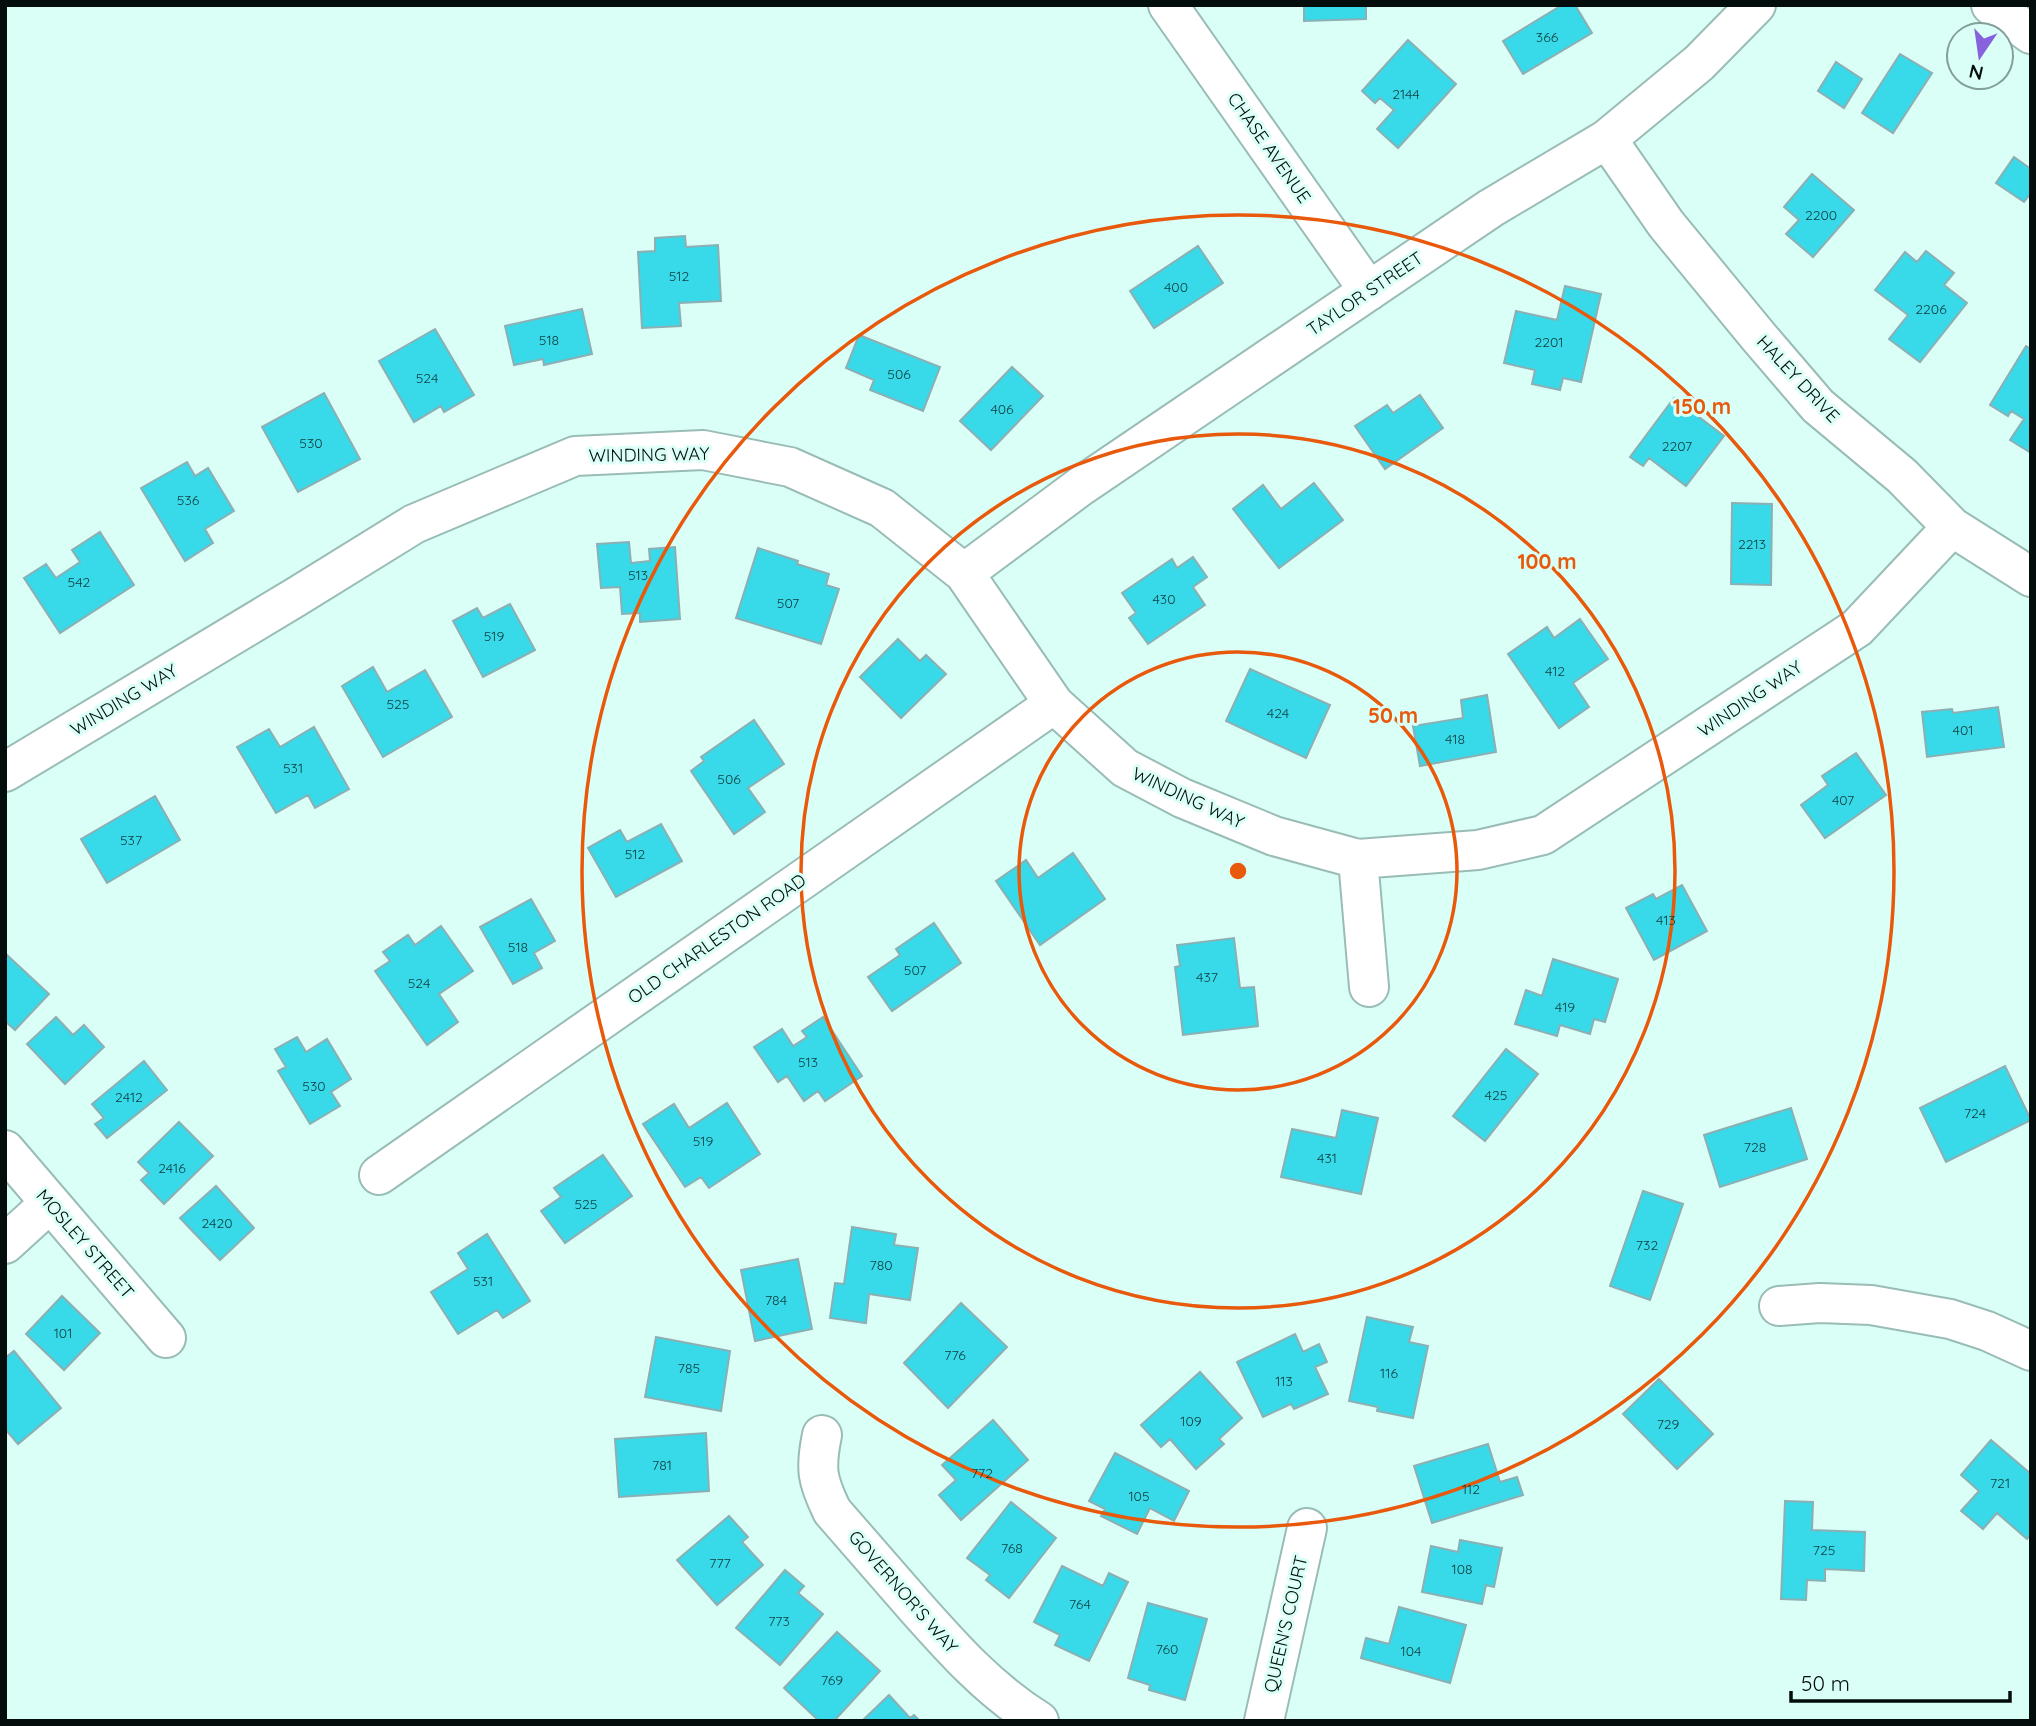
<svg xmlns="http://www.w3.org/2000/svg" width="2036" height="1726" font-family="Quicksand,sans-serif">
<rect width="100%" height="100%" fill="#dafff7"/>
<path fill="#38d9e8" stroke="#8cafb3" stroke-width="2" d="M1304,5H1366V19L1304,21Z
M1562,5H1575L1592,33L1523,74L1503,41Z
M1408,40L1456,84L1398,148L1377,129L1394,110L1380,98L1375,103L1362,91Z
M1900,54L1932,73L1893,133L1862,113Z
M1836,62L1862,79L1844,108L1818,91Z
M2014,157L2031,169V193L2024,202L1996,183Z
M1812,174L1854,210L1813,257L1786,234L1799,220L1784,207Z
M685,236L686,247L718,245L721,301L679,303L681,326L642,328L638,252L655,251V238Z
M1198,246L1223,283L1154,328L1130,291Z
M1926,251L1954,273L1944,285L1967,303L1920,362L1889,339L1908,315L1875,290L1905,252L1917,262Z
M1565,286L1601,294L1581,382L1563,378L1560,390L1532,384L1535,370L1504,363L1516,311L1557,320Z
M582,309L592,354L544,365L543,359L514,365L505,326Z
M435,329L474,395L444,412L441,406L414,422L379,361Z
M859,335L940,367L923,411L870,390L874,380L846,368Z
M2026,346L2031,349V453L2010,440L2024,419L2011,411L2008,416L1990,405Z
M1012,367L1043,396L991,450L960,421Z
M324,393L360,459L298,492L262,427Z
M1420,395L1443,428L1385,469L1355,426L1387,405L1393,413Z
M1674,398L1724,436L1686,486L1649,458L1643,466L1630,457Z
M187,462L195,476L208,468L234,511L205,529L213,543L185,561L141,488Z
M1314,483L1343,520L1279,568L1233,509L1263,485L1281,509Z
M1732,503L1772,504L1771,585L1731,584Z
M100,532L134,585L60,633L24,578L46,564L56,578L80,562L72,550Z
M629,542L631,563L650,561L649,549L675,547L680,619L640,622V613L622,614L620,587L601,588L597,544Z
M758,548L798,561L797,564L829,574L826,585L839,589L821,644L736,618Z
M1193,557L1207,577L1193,587L1205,605L1148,644L1129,618L1136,613L1122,593L1172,559L1177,568Z
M510,604L535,650L483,677L453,621L477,608L483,618Z
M1580,619L1608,659L1573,683L1589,707L1559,728L1508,654L1547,627L1554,638Z
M898,639L920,661L926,655L946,674L901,718L860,677Z
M373,667L387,692L425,670L452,717L383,757L342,686Z
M1250,669L1330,705L1306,758L1226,721Z
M1487,695L1496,752L1420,766L1413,726L1463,718L1461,700Z
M1998,707L2004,747L1927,757L1922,712L1952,709L1953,713Z
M754,720L784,764L748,788L765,812L734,834L691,771L704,761L701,757Z
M314,727L349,789L315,808L308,795L276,813L237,747L269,729L280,747Z
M1856,753L1886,795L1825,838L1801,805L1828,785L1822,776Z
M155,796L180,840L107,883L81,839Z
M661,824L682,861L616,897L588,848L620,830L627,842Z
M1073,853L1105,899L1040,945L996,881L1026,860L1038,878Z
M1682,885L1707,931L1654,960L1626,908L1653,894L1656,899Z
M531,899L555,941L534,953L542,968L513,984L480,927Z
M934,923L961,963L892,1011L868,977L900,955L896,949Z
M441,926L473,971L439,994L458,1022L427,1045L375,971L390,961L383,952L408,935L415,945Z
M1234,938L1240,988L1254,987L1258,1026L1183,1035L1175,967L1180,966L1177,945Z
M7,955L49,994L15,1030L5,1021V956Z
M1553,959L1618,979L1605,1022L1594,1019L1590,1034L1560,1025L1557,1036L1515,1024L1526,990L1542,996Z
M56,1017L73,1035L84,1025L104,1047L65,1084L27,1044Z
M823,1017L862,1076L825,1101L818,1091L804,1101L787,1076L778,1082L754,1047L782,1029L793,1046L807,1037L802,1031Z
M297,1037L306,1052L327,1039L351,1079L331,1092L340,1106L310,1124L278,1071L286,1067L275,1049Z
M1506,1049L1538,1074L1485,1141L1453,1116Z
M144,1061L167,1090L107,1138L95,1124L104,1118L92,1104Z
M2005,1066L2031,1120L1946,1162L1920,1108Z
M727,1103L760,1154L709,1188L701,1177L685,1187L643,1124L674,1104L689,1128Z
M1791,1108L1807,1159L1720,1187L1704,1135Z
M1342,1110L1378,1118L1361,1194L1281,1177L1292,1129L1336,1138Z
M179,1122L213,1156L164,1204L141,1180L149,1173L138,1162Z
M603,1155L632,1196L565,1243L541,1211L561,1197L554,1188Z
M216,1186L254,1228L220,1260L180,1218Z
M1643,1191L1683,1204L1650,1300L1610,1286Z
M852,1227L896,1234L894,1245L918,1248L910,1300L869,1294L866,1323L830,1318L835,1283L844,1284Z
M487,1234L530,1301L503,1318L497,1310L458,1334L431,1292L468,1269L458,1253Z
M798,1259L812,1329L755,1341L741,1270Z
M62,1296L100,1333L64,1370L26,1334Z
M961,1303L1007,1347L948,1408L904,1363Z
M1367,1317L1413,1327L1409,1342L1428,1346L1413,1418L1377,1411L1378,1407L1349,1401Z
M1295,1334L1303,1352L1319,1344L1327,1362L1315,1367L1328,1394L1294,1409L1291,1404L1263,1417L1237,1362Z
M656,1337L730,1351L721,1411L645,1397Z
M14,1351L61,1408L18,1444L5,1429V1358Z
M1200,1372L1242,1418L1219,1439L1224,1444L1196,1469L1170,1439L1161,1447L1141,1425Z
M1659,1379L1713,1434L1677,1469L1623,1414Z
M993,1420L1028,1460L961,1520L939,1495L956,1480L942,1465Z
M706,1433L709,1491L619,1497L615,1439Z
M1991,1440L2031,1474V1534L2027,1539L1997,1513L1983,1529L1961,1511L1979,1491L1961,1475Z
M1488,1444L1500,1482L1517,1477L1523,1495L1432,1523L1414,1466Z
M1115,1453L1189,1491L1174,1521L1150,1508L1137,1534L1101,1516L1105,1509L1089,1501Z
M1785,1501L1813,1502L1812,1530L1865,1532L1864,1571L1825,1569V1581L1807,1580L1806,1600L1781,1599Z
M1011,1502L1056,1538L1009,1598L986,1580L990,1575L967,1558Z
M729,1516L748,1537L742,1542L763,1565L717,1605L677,1560Z
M1460,1540L1502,1548L1494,1587L1486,1585L1482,1604L1422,1592L1431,1546L1458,1552Z
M1062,1566L1103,1586L1109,1573L1128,1582L1089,1661L1055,1645L1060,1635L1034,1622Z
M785,1570L804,1586L798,1593L823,1614L780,1665L736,1628Z
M1148,1603L1207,1619L1185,1700L1149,1690L1150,1685L1128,1678Z
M1399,1607L1466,1625L1450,1683L1361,1658L1366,1638L1389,1644Z
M837,1632L880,1671L834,1721H819L784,1688Z
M889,1695L910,1718L914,1715L920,1721H862Z"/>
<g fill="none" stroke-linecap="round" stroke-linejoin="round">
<g stroke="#9abcb6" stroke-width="42">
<path id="minor" d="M1168,5L1369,291
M1991,5L2031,34
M1607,139L1666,224L1758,336L1818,406L1902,476L1952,527L2031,577
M964,573L1081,486L1491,208L1607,139L1699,63L1756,5
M5,772L296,597L414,524L575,456L703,450L790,467L882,508L964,573L1054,704L1125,768L1182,798L1274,836L1358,859L1478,850L1543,835L1857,628L1952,527
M1358,859L1369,987
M5,1150L166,1338
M379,1175L1054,704
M5,1244L50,1203
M1779,1306L1820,1303L1871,1305L1950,1319L1987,1331L2031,1351
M822,1435C815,1469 817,1480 832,1511C859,1542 886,1573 913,1604C952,1648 989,1690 1039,1721
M1264,1721L1307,1528"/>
</g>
<use href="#minor" stroke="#fff" stroke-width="38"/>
</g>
<g fill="none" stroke="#e8590c" stroke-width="3.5">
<circle cx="1238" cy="871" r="219"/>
<circle cx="1238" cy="871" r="437"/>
<circle cx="1238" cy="871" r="656"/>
</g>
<g text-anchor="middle" stroke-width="6" stroke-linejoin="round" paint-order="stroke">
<g font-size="14" fill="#104143">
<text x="1547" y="42">366</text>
<text x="1406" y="99">2144</text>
<text x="1821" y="220">2200</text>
<text x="679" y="281">512</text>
<text x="1176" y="292">400</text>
<text x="1931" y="314">2206</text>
<text x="549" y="345">518</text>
<text x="1549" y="347">2201</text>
<text x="899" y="379">506</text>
<text x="427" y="383">524</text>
<text x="1002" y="414">406</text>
<text x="311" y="448">530</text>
<text x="1677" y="451">2207</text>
<text x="188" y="505">536</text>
<text x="1752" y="549">2213</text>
<text x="638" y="580">513</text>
<text x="79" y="587">542</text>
<text x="1164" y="604">430</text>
<text x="788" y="608">507</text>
<text x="494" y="641">519</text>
<text x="1555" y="676">412</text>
<text x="398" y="709">525</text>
<text x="1278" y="718">424</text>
<text x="1963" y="735">401</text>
<text x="1455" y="744">418</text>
<text x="293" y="773">531</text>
<text x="729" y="784">506</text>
<text x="1843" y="805">407</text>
<text x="131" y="845">537</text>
<text x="635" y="859">512</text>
<text x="1666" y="925">413</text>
<text x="518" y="952">518</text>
<text x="915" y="975">507</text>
<text x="1207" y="982">437</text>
<text x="419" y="988">524</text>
<text x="1565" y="1012">419</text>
<text x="808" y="1067">513</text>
<text x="314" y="1091">530</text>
<text x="1496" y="1100">425</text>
<text x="129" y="1102">2412</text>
<text x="1975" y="1118">724</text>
<text x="703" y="1146">519</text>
<text x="1755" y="1152">728</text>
<text x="1327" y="1163">431</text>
<text x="172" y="1173">2416</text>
<text x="586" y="1209">525</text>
<text x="217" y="1228">2420</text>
<text x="1647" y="1250">732</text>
<text x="881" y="1270">780</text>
<text x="483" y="1286">531</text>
<text x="776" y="1305">784</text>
<text x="63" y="1338">101</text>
<text x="955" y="1360">776</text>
<text x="689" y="1373">785</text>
<text x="1389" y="1378">116</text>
<text x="1284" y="1386">113</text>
<text x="1191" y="1426">109</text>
<text x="1668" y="1429">729</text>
<text x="662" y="1470">781</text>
<text x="982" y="1478">772</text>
<text x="2000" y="1488">721</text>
<text x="1471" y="1494">112</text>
<text x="1139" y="1501">105</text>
<text x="1012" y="1553">768</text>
<text x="1824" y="1555">725</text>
<text x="720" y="1568">777</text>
<text x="1462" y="1574">108</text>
<text x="1080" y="1609">764</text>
<text x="779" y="1626">773</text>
<text x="1167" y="1654">760</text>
<text x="1411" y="1656">104</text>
<text x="832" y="1685">769</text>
</g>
<g font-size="18" fill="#030e0c" stroke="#dafff7">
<text transform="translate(1269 148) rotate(55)" y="6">CHASE AVENUE</text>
<text transform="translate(1365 294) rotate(-34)" y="6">TAYLOR STREET</text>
<text transform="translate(1798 379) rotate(47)" y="6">HALEY DRIVE</text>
<text transform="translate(649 455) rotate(-1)" y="6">WINDING WAY</text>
<text transform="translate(1750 699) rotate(-34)" y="6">WINDING WAY</text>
<text transform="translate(124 700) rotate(-31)" y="6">WINDING WAY</text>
<text transform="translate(1188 798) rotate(25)" y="6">WINDING WAY</text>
<text transform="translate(717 939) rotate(-35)" y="6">OLD CHARLESTON ROAD</text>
<text transform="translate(85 1244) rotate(49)" y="6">MOSLEY STREET</text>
<text transform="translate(903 1592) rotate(49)" y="6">GOVERNOR'S WAY</text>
<text transform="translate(1286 1624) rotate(-77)" y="6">QUEEN'S COURT</text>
</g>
</g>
<circle cx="1238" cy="871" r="10" fill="#e8590c" stroke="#dafff7" stroke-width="3.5"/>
<g font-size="21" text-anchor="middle" font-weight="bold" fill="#e8590c" stroke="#dafff7" stroke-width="6" stroke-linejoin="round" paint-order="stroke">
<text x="1702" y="414">150 m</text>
<text x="1547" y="569">100 m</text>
<text x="1393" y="723">50 m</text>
</g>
<rect width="2036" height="1726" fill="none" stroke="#030e0c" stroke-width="14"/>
<g transform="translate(1980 56) rotate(193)"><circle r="33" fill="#dafff7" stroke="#849f99" stroke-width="2"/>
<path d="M0-5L12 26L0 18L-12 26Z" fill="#8861dc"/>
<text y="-10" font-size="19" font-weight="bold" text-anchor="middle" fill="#030e0c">N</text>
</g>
<path d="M1791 1691v10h219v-10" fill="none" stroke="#030e0c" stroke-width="3.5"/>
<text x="1801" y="1691" font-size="21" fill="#030e0c" stroke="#dafff7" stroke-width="5" paint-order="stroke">50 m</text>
</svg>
